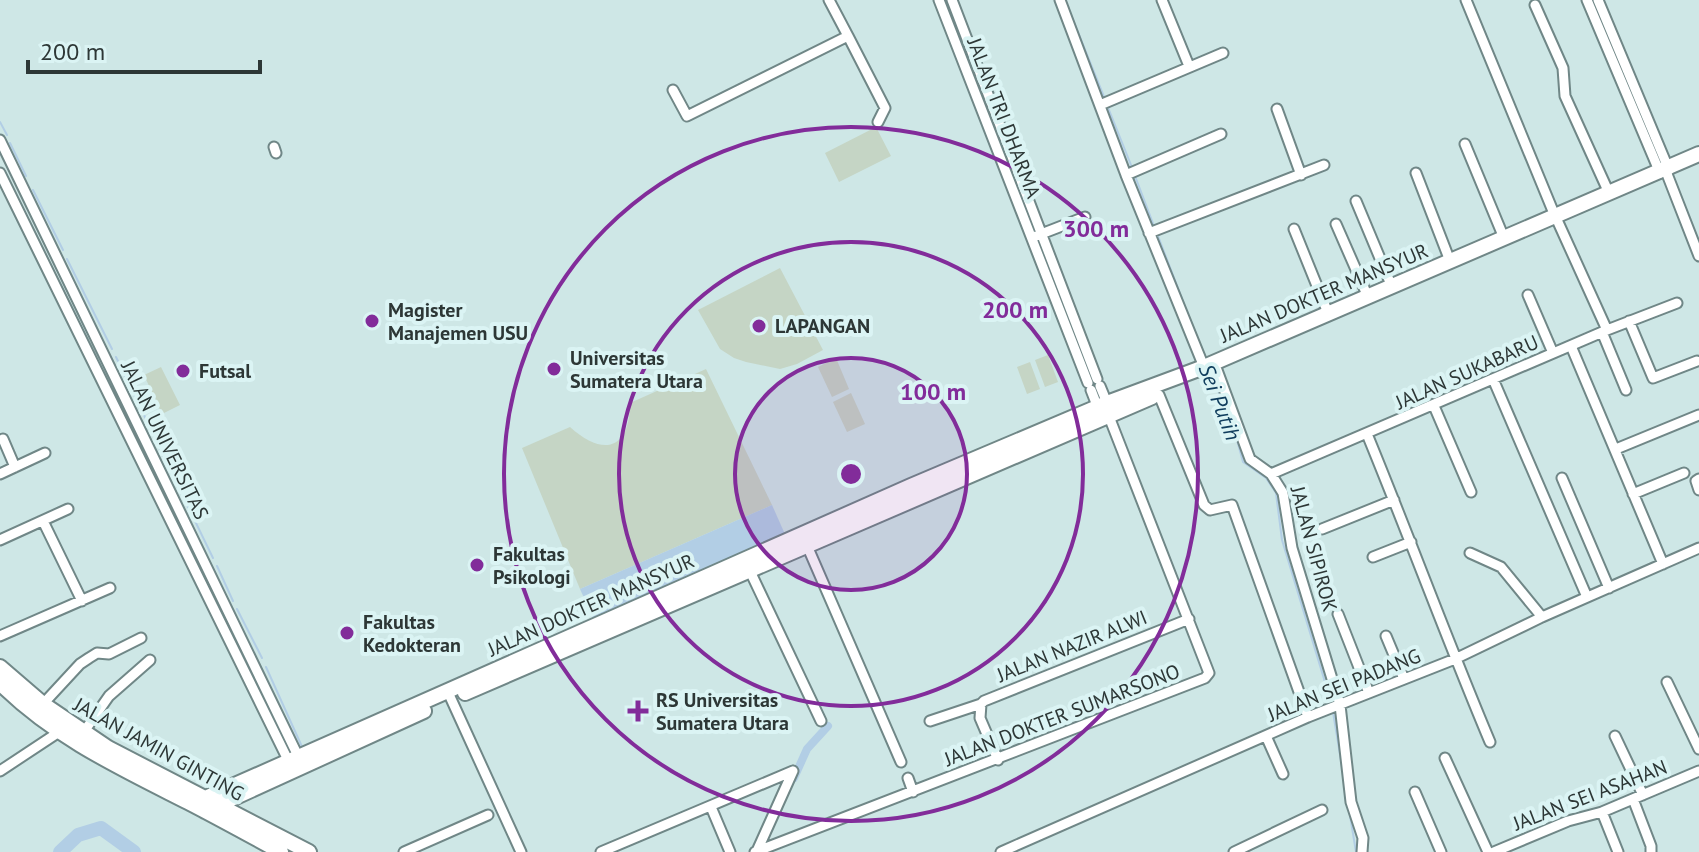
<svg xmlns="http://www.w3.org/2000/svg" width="1699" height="852" font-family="'PT Sans',sans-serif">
<rect width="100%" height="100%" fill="#cee7e6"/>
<path fill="#c5d5c5" d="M876,127L891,156L839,182L825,153Z
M780,268L823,350L797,364L780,369L746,362L734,358L720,349L698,310Z
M1048,355L1058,382L1045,387L1035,360Z
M836,358L849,389L832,397L818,367Z
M1030,362L1040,389L1027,394L1017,367Z
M161,367L180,405L162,414L144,375Z
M706,369L772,505L580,589L522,448L570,427C603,457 630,450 630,403Z
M851,393L865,424L847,432L833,402Z"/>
<path fill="#b2cee5" d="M772,505L788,541L596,625L580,589Z"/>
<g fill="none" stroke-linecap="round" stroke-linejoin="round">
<path stroke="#b2cee5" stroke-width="2" d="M1065,0L1105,99
M1107,105L1133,170
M0,122L7,135
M10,143L26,176
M1135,176L1154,226
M33,190L63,250
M1158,236L1197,338
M67,259L112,349
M116,357L157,442
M1209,370L1232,423
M1234,429L1243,462L1266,478L1276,493L1282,540L1331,702
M160,449L213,558
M217,566L233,601
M237,609L262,658
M266,667L303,749
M1333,712L1356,852"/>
<path stroke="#b2cee5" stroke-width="8" d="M794,778L807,749L828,726"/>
<path stroke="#b2cee5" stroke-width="14" d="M60,852L78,835L101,828L134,852"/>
<g stroke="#708787" stroke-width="13">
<path id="street" d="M939,0L1088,383
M952,0L1097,379
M1060,0L1126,175L1204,367
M1162,0L1189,66
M1466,0L1555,216
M1587,0L1660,173
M1598,0L1669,170
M1535,5L1563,68L1565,96L1609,193
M848,36L885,108L878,122
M673,90L687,116L848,36L829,0
M1100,105L1223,53
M1277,109L1301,175
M0,140L298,756
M1465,144L1504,238
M274,147L276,153
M0,173L288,760
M1416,173L1450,261
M1667,174L1699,256
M1126,175L1221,134
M1356,201L1392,287
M1558,222L1607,330
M1336,224L1368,297
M1294,229L1328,313
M1149,233L1324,165
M1036,236L1085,217
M1528,295L1553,353
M1629,321L1653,378L1697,361
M1602,332L1626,390
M1571,346L1663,564
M1217,370L1250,459L1271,474L1283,493L1292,548L1340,705L1351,802L1363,838L1362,852
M1493,379L1587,597
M1100,386L1107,403
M1091,390L1098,408
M1159,395L1204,505L1210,510L1232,505L1308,717
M1434,406L1471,492
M1367,434C1409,536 1447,640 1490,742
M3,439L15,467
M1616,449L1699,415
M0,474L45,453
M1271,474L1607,330L1677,303
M1562,478L1609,588
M1699,479L1696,481L1699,490
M1633,494L1684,473
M43,521L82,601
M1322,529L1394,500
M0,540L68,509
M805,541L901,762
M1470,553L1501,567L1542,617
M1373,557L1411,542
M749,569L821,721
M1338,614L1369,693
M0,636L110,588
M1386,636L1404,679
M1667,682L1699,749
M447,690L521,852
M43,704L80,664L89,658L97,653L109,654L141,638
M930,721L981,704
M83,733L109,696L150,660
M1266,736L1283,774
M1615,736L1643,795
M1445,758L1488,852
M998,760L980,718L981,704L984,701L1189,619
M0,771L59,732
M908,778L913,792
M1415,792L1441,852
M1633,799L1651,846V852
M711,807L730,852
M1602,812L1618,852
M757,851L793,771
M404,852L488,815
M601,852L793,771
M755,852L1205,678L1209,673L1108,414
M1001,852L1308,717L1455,659L1542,617L1699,548
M1234,852L1322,810
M1494,852L1568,821L1602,812L1699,771"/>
</g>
<g stroke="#708787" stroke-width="18">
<path id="primary" d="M0,667L43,704L108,748L309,852
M0,683C54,737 121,768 188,802C219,818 250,835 281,852
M465,693L1152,397
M192,804L911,486L1107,403L1204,367L1699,154
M205,811L424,711"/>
</g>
<use href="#street" stroke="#fff" stroke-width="9"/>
<use href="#primary" stroke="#fff" stroke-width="14"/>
</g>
<circle cx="851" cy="474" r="116" fill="#822c9a" fill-opacity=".12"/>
<g fill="none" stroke="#822c9a" stroke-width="4">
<circle cx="851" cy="474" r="116"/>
<circle cx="851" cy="474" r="232"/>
<circle cx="851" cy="474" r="347"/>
</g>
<g fill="#822c9a" stroke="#dbf4f4" stroke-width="3">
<circle cx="372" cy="321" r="8"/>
<circle cx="759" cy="326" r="8"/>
<circle cx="554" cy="369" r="8"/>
<circle cx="183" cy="371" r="8"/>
<circle cx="477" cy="565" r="8"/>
<circle cx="347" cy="633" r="8"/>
<path d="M634 699h8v8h8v8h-8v8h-8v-8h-8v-8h8z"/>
</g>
<g text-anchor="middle" stroke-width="8" stroke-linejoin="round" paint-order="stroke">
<g font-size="20" fill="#2d3736" stroke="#dbf4f4">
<text transform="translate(1004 118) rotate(69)" y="7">JALAN TRI DHARMA</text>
<text transform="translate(1324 293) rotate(-23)" y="7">JALAN DOKTER MANSYUR</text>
<text transform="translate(1467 372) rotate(-24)" y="7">JALAN SUKABARU</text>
<text transform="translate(165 440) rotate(64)" y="7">JALAN UNIVERSITAS</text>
<text transform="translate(1314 549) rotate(75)" y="7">JALAN SIPIROK</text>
<text transform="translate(591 605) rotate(-24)" y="7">JALAN DOKTER MANSYUR</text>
<text transform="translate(1072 646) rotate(-22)" y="7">JALAN NAZIR ALWI</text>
<text transform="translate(1344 685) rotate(-22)" y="7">JALAN SEI PADANG</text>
<text transform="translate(1062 715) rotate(-21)" y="7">JALAN DOKTER SUMARSONO</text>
<text transform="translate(159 749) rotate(29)" y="7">JALAN JAMIN GINTING</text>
<text transform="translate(1590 795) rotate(-21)" y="7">JALAN SEI ASAHAN</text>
</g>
<g font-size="20" font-weight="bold" fill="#2d3736" stroke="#dbf4f4" text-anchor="start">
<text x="388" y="317">Magister<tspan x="388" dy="23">Manajemen USU</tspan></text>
<text x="775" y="333">LAPANGAN</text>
<text x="570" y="365">Universitas<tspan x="570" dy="23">Sumatera Utara</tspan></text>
<text x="199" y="378">Futsal</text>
<text x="493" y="561">Fakultas<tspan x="493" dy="23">Psikologi</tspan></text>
<text x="363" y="629">Fakultas<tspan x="363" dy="23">Kedokteran</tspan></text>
<text x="656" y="707">RS Universitas<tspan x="656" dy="23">Sumatera Utara</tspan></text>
</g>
<g font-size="22" font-style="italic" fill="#0f3d5d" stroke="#dbf4f4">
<text transform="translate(1220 402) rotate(69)" y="8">Sei Putih</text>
</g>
</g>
<circle cx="851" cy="474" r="12" fill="#822c9a" stroke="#dbf4f4" stroke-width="4"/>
<g font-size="24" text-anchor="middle" font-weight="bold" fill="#822c9a" stroke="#dbf4f4" stroke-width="8" stroke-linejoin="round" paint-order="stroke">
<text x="1096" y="237">300 m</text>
<text x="1015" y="318">200 m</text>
<text x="933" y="400">100 m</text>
</g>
<path d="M28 60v12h232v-12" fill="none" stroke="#2d3736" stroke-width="4"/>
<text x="40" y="60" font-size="24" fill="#2d3736" stroke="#dbf4f4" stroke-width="6" paint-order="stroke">200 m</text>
</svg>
